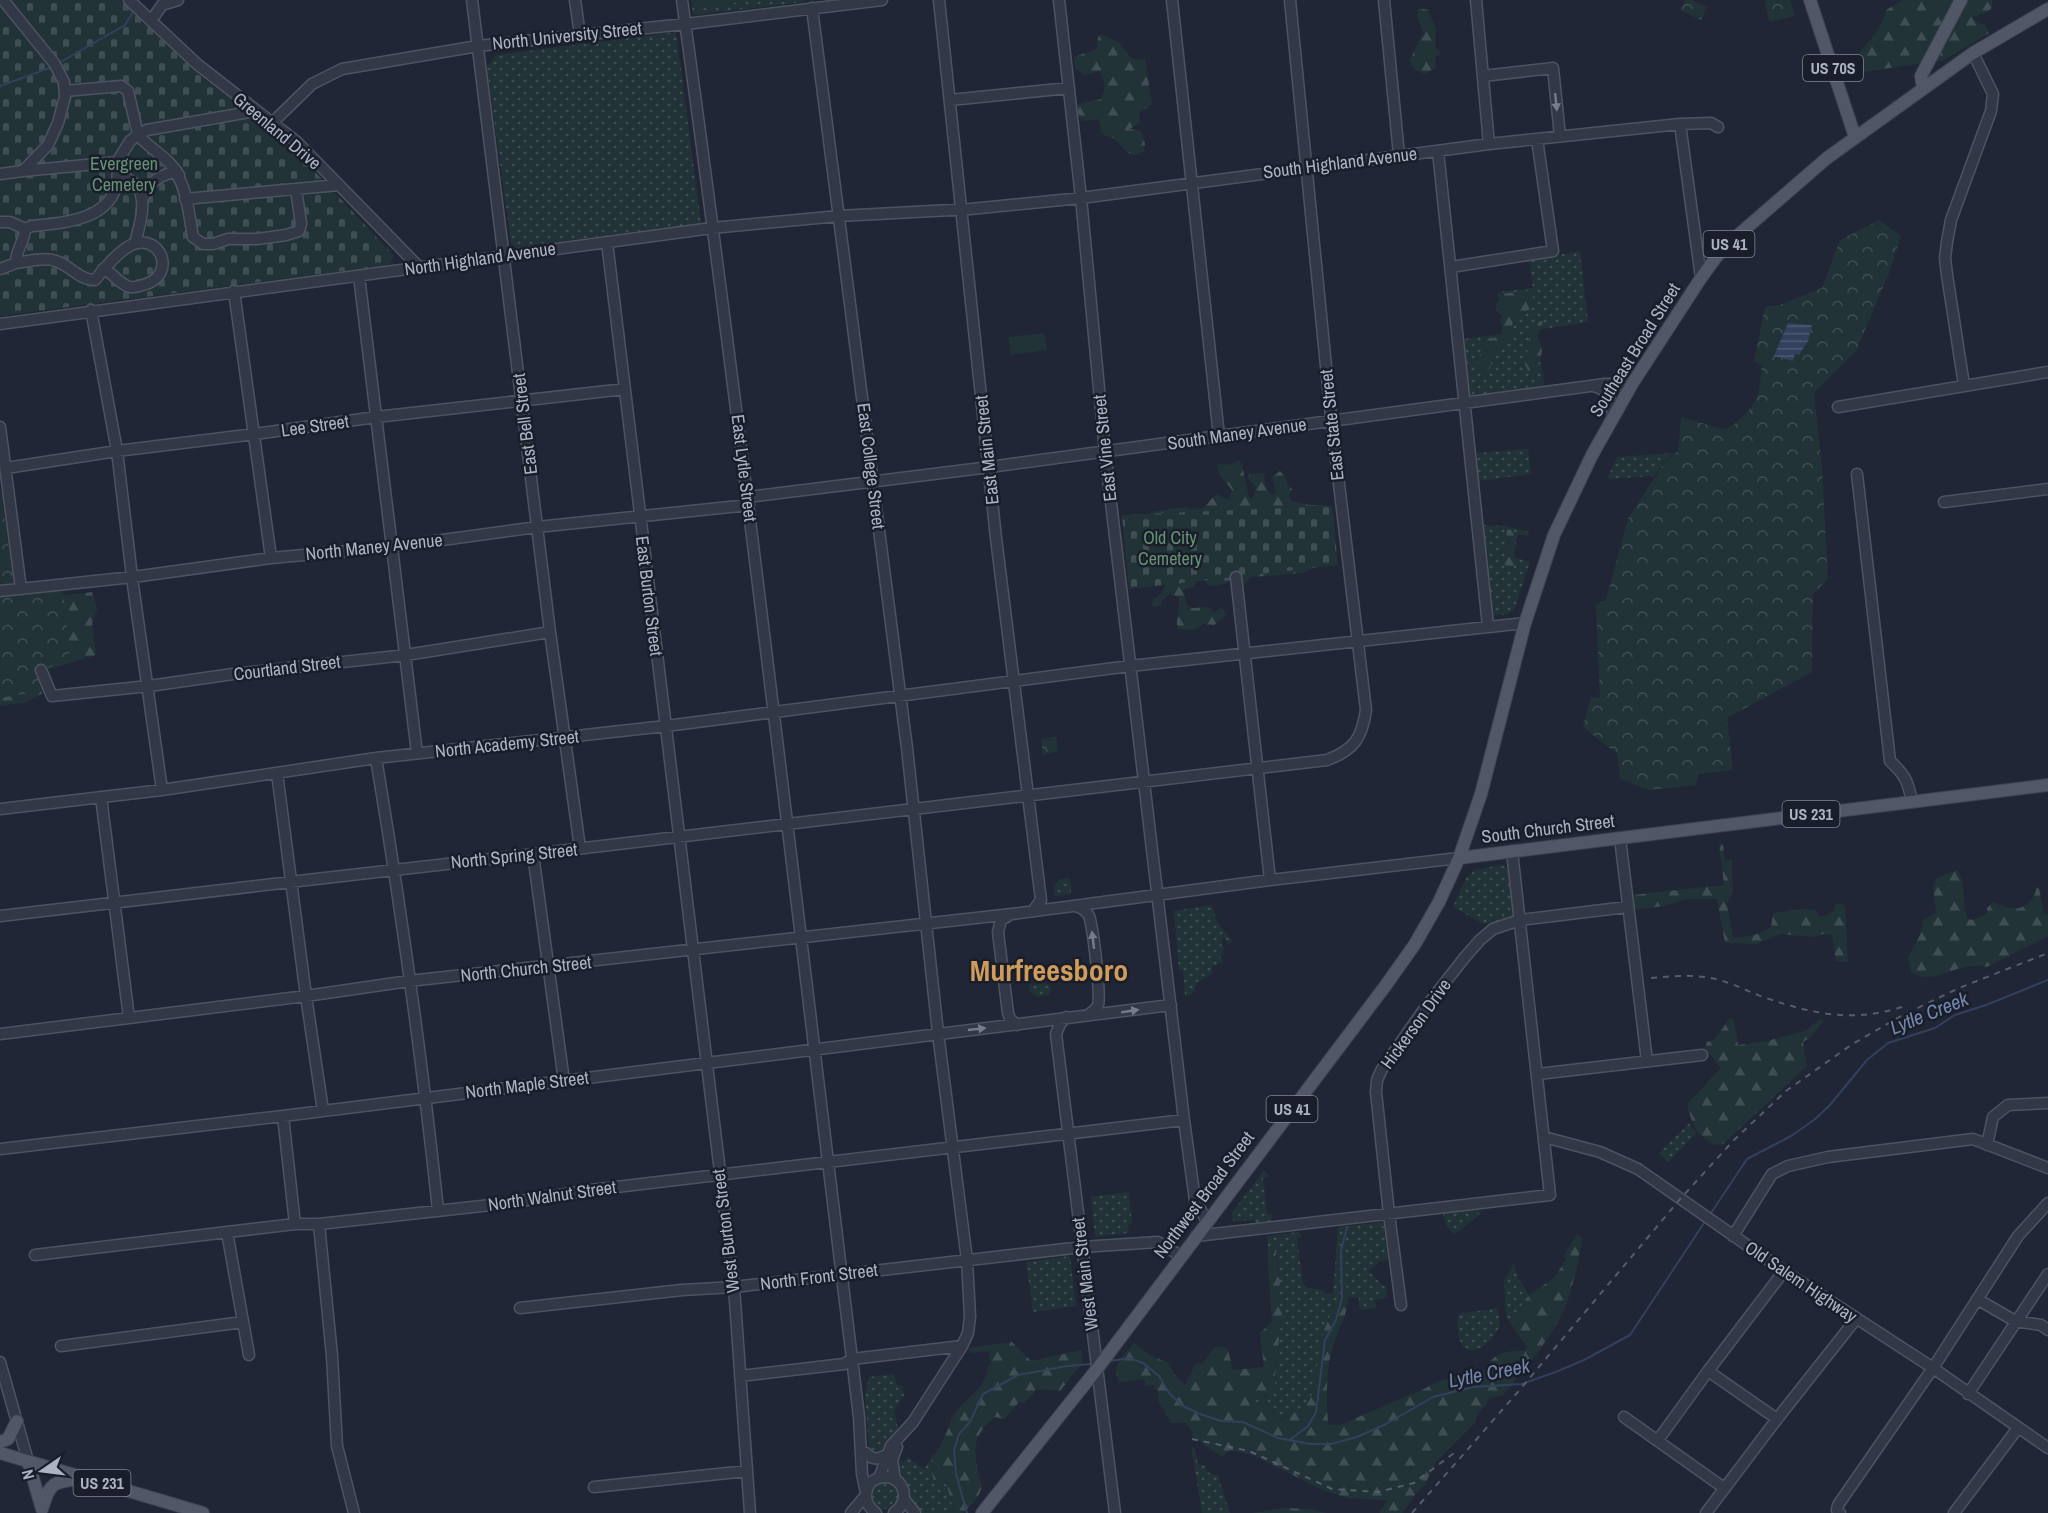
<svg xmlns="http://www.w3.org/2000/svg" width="2048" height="1513" font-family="'Archivo Narrow',sans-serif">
<defs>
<pattern id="grass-dots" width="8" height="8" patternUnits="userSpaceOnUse" patternTransform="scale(1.5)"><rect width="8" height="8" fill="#223337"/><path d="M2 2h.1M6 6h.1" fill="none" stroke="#3f4e52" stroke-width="1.8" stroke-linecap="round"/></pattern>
<pattern id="forest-firs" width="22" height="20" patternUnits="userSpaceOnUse" patternTransform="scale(1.5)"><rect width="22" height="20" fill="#223337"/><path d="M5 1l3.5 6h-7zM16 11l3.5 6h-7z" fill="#3f4e52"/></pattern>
<pattern id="cemetery-stones" width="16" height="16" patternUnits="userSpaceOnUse" patternTransform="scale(1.5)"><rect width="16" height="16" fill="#223337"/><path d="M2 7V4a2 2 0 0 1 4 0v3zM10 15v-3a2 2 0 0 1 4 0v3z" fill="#3f4e52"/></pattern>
<pattern id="park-crowns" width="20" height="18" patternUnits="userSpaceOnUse" patternTransform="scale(1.5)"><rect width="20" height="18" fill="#223337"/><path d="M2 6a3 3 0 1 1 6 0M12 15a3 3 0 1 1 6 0" fill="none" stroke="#3f4e52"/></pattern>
<pattern id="water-rules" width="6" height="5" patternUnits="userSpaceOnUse" patternTransform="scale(1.5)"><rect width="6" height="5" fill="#33405d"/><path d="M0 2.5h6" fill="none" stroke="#4e5973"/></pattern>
</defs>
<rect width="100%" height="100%" fill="#202635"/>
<path fill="url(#grass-dots)" d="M691,0H804V2L693,15Z
M676,32L701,222L699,224L515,247L511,243L487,67L496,55Z
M1580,251L1588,322L1537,330L1544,385L1470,396L1464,339L1504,334L1498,292L1533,288L1529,260Z
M1528,449L1531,474L1478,481L1475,453Z
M1674,453L1663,463L1654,476L1607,479L1617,457Z
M1481,525L1505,526L1529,532L1528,536L1518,534L1513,557L1530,562L1514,610L1508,614L1492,616Z
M1501,865L1507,868L1510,873L1514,917L1484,924L1453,907L1466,878L1475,870Z
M1068,878L1071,882V894L1055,896L1054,886L1059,880Z
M1212,905L1216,920L1232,941L1229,944L1225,938L1222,939L1221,944L1225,949L1222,951L1224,954L1220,956L1223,962L1211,967L1212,974L1197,982L1192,995L1185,996L1183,970H1179L1174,911Z
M1046,983L1051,988L1050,993L1048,995L1038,997L1030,992L1029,985Z
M1689,1123L1696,1134L1668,1162L1659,1153Z
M1264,1170L1269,1177L1263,1178L1267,1214H1272L1271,1222L1256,1224L1255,1220L1233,1221L1232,1213Z
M1129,1192L1132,1224L1128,1225L1129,1233L1095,1237L1091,1197Z
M1477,1208L1481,1213L1454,1235L1446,1225L1443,1213Z
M1383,1222L1388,1260L1380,1261L1369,1271L1382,1285L1386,1287L1387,1297L1375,1300L1376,1308L1363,1310L1359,1309V1298L1349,1297V1289L1340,1297L1327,1322L1322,1339L1313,1393L1301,1412L1277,1419L1273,1412L1252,1401L1267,1396L1276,1380L1275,1374L1282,1314L1278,1301L1280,1282L1277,1256L1271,1247L1268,1248L1267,1236L1299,1232L1302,1237L1297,1238L1303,1283L1308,1288L1322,1290L1327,1294H1333L1338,1227Z
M1070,1256L1076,1306L1033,1312L1026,1262Z
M1514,1263L1518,1278L1529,1295L1517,1313L1513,1327L1506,1317L1504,1281Z
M1498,1308L1500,1326C1480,1360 1454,1361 1458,1314Z
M894,1374L897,1385L902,1386L904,1395L894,1411L898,1429C891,1436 885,1452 874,1452L869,1447L865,1396L869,1377Z
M1191,1446L1195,1449L1198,1465H1206L1207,1472L1218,1476L1230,1513H1202Z
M935,1452L932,1468L933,1479L947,1485L954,1513H922C911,1503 898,1472 897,1458L904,1462L907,1457L924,1469Z
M872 1496a13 13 0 1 1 26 0a13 13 0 1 1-26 0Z"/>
<path fill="url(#forest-firs)" d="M1903,0H1992V8L1985,13L1972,17L1978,23L1985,25L1989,33L1944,60L1850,74L1847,65C1862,49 1881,33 1886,10Z
M1419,8L1428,10L1436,29L1435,48L1440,52L1435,59L1436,68L1425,74L1415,70L1409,60C1416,51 1416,42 1424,34L1418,19L1417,10Z
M1101,34L1120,43L1130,57L1137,60L1145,59L1152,104L1139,113L1140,122L1130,129L1141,131L1145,144L1144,151L1136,155L1128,153L1115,139L1102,134L1099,119L1083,121C1079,116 1075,110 1078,104L1101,99C1106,90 1106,79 1099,71L1085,75L1075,68L1074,57L1097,49L1098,37Z
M1534,290L1531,308L1513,321L1510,338L1493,353L1490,368L1481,373L1477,368L1483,342L1486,339L1501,337L1502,324L1500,321L1502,315L1497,312L1496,304L1500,299V294Z
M1543,321L1537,338C1547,350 1539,362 1534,374L1530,375L1525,364L1529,342V324Z
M1236,461H1240L1242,465L1249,498H1253L1256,488L1248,478L1249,474L1264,473L1265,485L1269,493L1273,494L1276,492L1272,477L1280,471L1285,476L1288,486L1292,489L1289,495L1292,501L1309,505H1327L1328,509L1150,518L1151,512L1185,507L1191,510L1203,508L1216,494L1225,499H1229L1232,490C1226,482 1217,474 1217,464L1229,465Z
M1507,530H1512L1517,534L1514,551L1515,565L1510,568L1504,564Z
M1311,565L1312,569L1303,573L1251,577L1242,585L1233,579C1225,585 1216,587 1207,585L1204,576Z
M1190,578L1196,583L1194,587L1183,590L1187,605L1192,608L1209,607L1214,613L1221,607L1227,615L1214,625L1203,624L1194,630L1178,629C1174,617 1182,608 1178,597L1170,594L1161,601V605L1152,607L1153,600L1162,593L1166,582Z
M92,592L97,609L92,623L96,655L46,670L38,674L43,693L27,702L0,706V689L60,596Z
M1719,843L1723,845L1725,861L1732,860L1733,892L1727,904L1733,938C1747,937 1760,935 1771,927L1773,913L1803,909L1816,910L1819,916H1824L1834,911L1835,905L1841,903L1845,908L1848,962L1836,961L1832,935L1823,934L1814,937L1780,934L1757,944L1725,943L1717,899H1686L1664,906L1633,910L1632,895L1724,885Z
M1957,870C1967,884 1961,903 1968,919L1973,920L1987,914V908L1993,902C2013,913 2031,911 2037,887L2039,888L2044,914H2048V936L1987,967C1958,959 1936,988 1911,972L1908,958L1921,933L1923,920L1936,913L1933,887L1937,878Z
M1730,1018L1734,1020L1738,1045L1767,1041L1805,1031L1820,1019L1824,1020L1811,1037L1803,1042L1807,1066L1723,1144L1716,1145C1696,1136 1692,1124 1687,1104L1721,1068L1711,1055L1707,1054L1704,1050L1707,1042L1714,1040Z
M1577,1234L1581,1237L1582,1240L1576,1272L1567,1303L1558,1323L1538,1352L1503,1395L1489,1398L1485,1406L1478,1412L1475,1423L1436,1462L1424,1486L1418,1491L1402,1513H1379L1388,1500L1348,1498L1322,1490L1253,1455L1230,1450L1222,1457L1192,1436L1193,1433L1186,1423H1171L1159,1402L1158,1393L1153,1385L1145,1386V1379L1119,1382C1111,1364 1123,1357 1134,1343L1151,1356L1169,1363L1174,1374L1185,1385L1196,1363L1202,1364L1215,1347H1224L1228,1350L1233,1370L1264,1367L1260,1333L1272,1322L1267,1249L1271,1247L1275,1248L1280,1282L1278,1301L1282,1314L1275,1374C1278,1391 1267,1395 1254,1401L1268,1405L1277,1419L1286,1418L1292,1411L1297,1413C1319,1404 1316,1357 1322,1336C1328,1319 1337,1302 1345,1286L1349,1289C1349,1315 1339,1326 1332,1349C1327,1364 1325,1410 1329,1425H1340L1426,1388C1437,1379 1453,1379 1466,1371L1479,1376C1486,1372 1484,1369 1488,1364C1496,1352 1513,1350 1525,1351L1527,1347L1513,1327L1517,1314L1522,1304L1529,1295L1554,1278L1567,1258L1564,1256Z
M1012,1342L1031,1361L1081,1350L1082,1363L1060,1391L1037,1389L1024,1403L1019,1402L1004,1419L995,1417C972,1436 973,1449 979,1476C980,1481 982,1486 981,1490C978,1499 969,1507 963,1513H954L947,1485L933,1479C930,1453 936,1456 945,1436C949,1428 950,1421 954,1414C966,1397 988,1388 988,1365H991L989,1351L972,1353L968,1348Z
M1285,1508L1310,1509L1326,1513H1252Z"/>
<path fill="url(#cemetery-stones)" d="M0,0H120L204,79L288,143L394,256L389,265L0,316Z
M1332,506L1338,565L1129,589L1122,515Z"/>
<path fill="url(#park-crowns)" d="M1685,0H1692L1707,7L1701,20L1680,10Z
M1765,0H1790L1795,16L1769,22Z
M1879,220L1901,236L1888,276L1856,351L1814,393L1822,469L1828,579L1813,594L1812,672L1727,718L1733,770L1698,774L1696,785L1649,790L1620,779L1617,754L1583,727L1591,697L1600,698L1596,605L1606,600L1628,519L1664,463L1678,451L1681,417L1722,429C1734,429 1751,410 1756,399C1761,390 1760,375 1762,365L1754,361L1765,307L1780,305L1822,288L1840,240Z
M0,487L15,592L29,594L63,591L70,657L38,673L42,691L0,698Z
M1056,737L1058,751L1043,755L1041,739Z"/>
<path fill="#223337" d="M692,0H743V2L693,7Z
M1044,333L1047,350L1011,355L1008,337Z"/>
<path fill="url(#water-rules)" d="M1788,323L1812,325L1808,341L1799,355L1795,354L1793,361L1774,356Z"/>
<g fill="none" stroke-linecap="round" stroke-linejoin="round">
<path stroke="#33405d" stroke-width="2" d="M59,63L125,25L134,10
M0,86L52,67
M1709,1216L1747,1159L1791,1136L1814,1120L1829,1106L1867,1060L1888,1043L1935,1028L1955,1015L1986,1005L2048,980
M1110,1361L1129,1358L1143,1363L1159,1376L1169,1393L1183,1406L1200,1414L1221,1421L1243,1422L1278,1438L1311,1444H1331L1357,1437L1386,1424L1433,1397L1473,1387L1522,1384L1558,1371L1584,1360L1630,1335L1706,1220
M1291,1439L1308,1426L1316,1412L1325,1340L1336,1320L1342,1298L1341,1251L1347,1227
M967,1513L956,1474L954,1450L959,1434L970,1422L983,1394L1018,1375L1067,1366L1092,1364"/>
<g stroke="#4d5361" stroke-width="13">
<path id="minor" d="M129,0L197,64L297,142L420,268
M472,0L550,632L580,848
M575,0L580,35
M682,0C745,455 797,911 853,1367L859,1417L862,1474L866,1493
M939,0L996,538L1041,900L1033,911
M1059,0L1081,198L1105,452L1184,1120L1195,1200L1207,1221
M1172,0L1219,436
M1384,0L1399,155
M1476,0L1489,144
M812,8L907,748L938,1033L967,1260L970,1316L968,1333L962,1346L913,1422L891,1446L879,1478
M151,21L162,5L178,0
M1483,76L1553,68L1560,136
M65,91L121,86L128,91L138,135L130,141L117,162
M950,100L1069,88
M272,123L312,84L342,69L478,46L694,23L882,0
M1680,124L1701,278
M1438,151L1488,626
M23,171L117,162C125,218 72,222 32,226L25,229
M118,172C124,179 132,179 137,186C148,202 139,227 135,243
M0,174L23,171L48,145L58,123L65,97L64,82L54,63L3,0
M179,175C169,158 151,150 138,135L147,130L256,111
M185,199L339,185
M142,200C150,183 155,177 174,172C186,181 190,221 193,237L203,244H213L228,239H257L286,235L299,231L301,224L296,189
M0,222H10L25,229C25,241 15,251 16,263L0,269
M607,242L734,1287L750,1513
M16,263C29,261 44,257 56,261C71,266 79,280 95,280C103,269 124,245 137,243C164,238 175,277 143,285C139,286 134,288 130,287C118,284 113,272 103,269
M1451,267L1553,251L1537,139
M359,276L417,753
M234,291L271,558
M91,310L117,451L133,585L162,790
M0,324L712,228L839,216L970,209L1081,198L1489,144L1680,124L1711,123L1718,127
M1964,385L1947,275L1945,258L1947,242L1951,220L1991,111L1993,94L1973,53
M1593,386C1610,390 1612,402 1613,418
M1838,407L2048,372
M0,427L21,589
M6,468L117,451L255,434L376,417L625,389
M1857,474L1890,761C1905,775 1908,781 1912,802
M748,497L982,468L1605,384H1632
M1944,502L2048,489
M1236,577L1270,880
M0,591L133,577L271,558L391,547L537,527L749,505
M41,670L52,696L149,686L233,674L406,655L550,632
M376,758C401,908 422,1059 438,1210
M277,773L306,996L323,1111
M101,797L129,1018
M0,809L162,790L376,758L666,726L1130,666L1525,623
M1620,838L1647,1061
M533,854L564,1081
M1075,906C1081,907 1086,910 1089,916C1093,927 1101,995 1098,1005C1096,1010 1092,1012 1088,1015
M0,916C178,894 356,875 534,854C798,823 1062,790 1327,760C1354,750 1362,738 1366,710L1331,417L1290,0
M1008,916L1001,920L998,932L1008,1013L1010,1019L1017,1025
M1066,1017L1060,1024L1056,1034L1115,1513
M0,1034L306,996L409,981L1012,914L1270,880L1459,858
M1538,1074L1702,1055
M283,1116L295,1224
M1544,1137L1600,1152L1638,1169L1784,1271L1933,1368L2048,1448
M1987,1145L1993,1117L2008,1105L2048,1103
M0,1149L283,1116L1171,1005
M319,1224L332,1356L337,1446L354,1513
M227,1232L249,1355
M1196,1236L1550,1195L1512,851
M1733,1236L1772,1174L1788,1166L1828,1157L1973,1139L2048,1168
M35,1255L295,1224H319L509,1203L591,1190L1184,1120
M1977,1299L2015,1321L2041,1325L2048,1330
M1401,1305L1389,1214L1376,1092L1377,1080L1382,1069L1425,1008L1465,957L1480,940L1493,929L1520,920L1627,907
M520,1308L682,1290L734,1287L1082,1247L1158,1242L1181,1256
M61,1346L243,1322
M0,1362L28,1461
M1708,1371L1777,1419
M740,1376L844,1364L852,1359L962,1346
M1968,1394L2048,1274
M1624,1417L1724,1488
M1658,1440L1708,1371L1784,1271
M866,1453C872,1460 878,1460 886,1455
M895,1480L892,1460L897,1447
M594,1487L747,1471
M904,1499L915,1513
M851,1513L866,1495
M876,1513C865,1505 863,1493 871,1482C896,1465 917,1496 894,1513
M1706,1513L1777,1419L1856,1319
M1840,1513L1837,1510L1838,1505L1933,1368L2018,1236L2048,1203
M1954,1513L2018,1428"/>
</g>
<g stroke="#3c424f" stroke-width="14">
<path id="major" d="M1810,0L1855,137
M1923,88L1921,76L1961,0
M1459,858L2048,785
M0,1442L8,1439L17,1421
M0,1453L203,1513
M28,1461L42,1509
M42,1509C50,1482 53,1482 81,1479
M982,1513L1097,1369L1386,985L1415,944L1439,902L1459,858L1481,794L1525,623L1554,535L1592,455L1632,384L1701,278L1717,256L1737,236L1827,158L1973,53L2048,9"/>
</g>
<use href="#minor" stroke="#333846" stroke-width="10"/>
<use href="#major" stroke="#515766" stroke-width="12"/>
<path stroke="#555c6d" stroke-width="2" stroke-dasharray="6 6" stroke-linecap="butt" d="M1651,978C1673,976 1694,974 1716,979C1732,983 1747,991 1763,997C1814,1014 1850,1023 1902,1007
M1192,1439L1249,1451L1332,1489L1378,1492L1414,1483L1458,1450
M1412,1513L1517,1393L1681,1198L1734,1140L1786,1091L1851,1045L1901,1016L1959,988L2048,953"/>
</g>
<defs><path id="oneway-solid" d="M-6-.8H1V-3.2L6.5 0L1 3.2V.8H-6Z" transform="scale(1.5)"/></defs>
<g fill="#767c8b">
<use href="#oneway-solid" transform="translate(1556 102) rotate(84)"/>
<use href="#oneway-solid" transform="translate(1093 940) rotate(-97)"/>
<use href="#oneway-solid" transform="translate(1130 1011) rotate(-9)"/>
<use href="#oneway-solid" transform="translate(977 1029) rotate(-6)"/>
</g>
<g text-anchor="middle" stroke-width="5" stroke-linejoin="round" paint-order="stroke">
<g fill="#191e2a" stroke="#818695" stroke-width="1.5">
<rect x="1803" y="55" width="60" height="26" rx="4.5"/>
<rect x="1703.5" y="231" width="51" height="26" rx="4.5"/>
<rect x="1782.5" y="801" width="57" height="26" rx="4.5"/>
<rect x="1266.5" y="1096" width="51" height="26" rx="4.5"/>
<rect x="73.5" y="1470" width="57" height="26" rx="4.5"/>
</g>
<g font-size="16" font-weight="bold" fill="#adb3c3">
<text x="1833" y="74">US 70S</text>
<text x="1729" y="250">US 41</text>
<text x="1811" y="820">US 231</text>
<text x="1292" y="1115">US 41</text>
<text x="102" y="1489">US 231</text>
</g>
<g font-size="18" fill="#adb3c3" stroke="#191e2a">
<text transform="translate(567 36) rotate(-6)" y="6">North University Street</text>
<text transform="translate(277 131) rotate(40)" y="6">Greenland Drive</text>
<text transform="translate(1340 163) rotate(-7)" y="6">South Highland Avenue</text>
<text transform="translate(480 259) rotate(-8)" y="6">North Highland Avenue</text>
<text transform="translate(1635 350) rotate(-58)" y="6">Southeast Broad Street</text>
<text transform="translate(525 424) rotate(-97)" y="6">East Bell Street</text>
<text transform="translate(1332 425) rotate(-96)" y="6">East State Street</text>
<text transform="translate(315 426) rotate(-8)" y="6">Lee Street</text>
<text transform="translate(1237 434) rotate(-8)" y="6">South Maney Avenue</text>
<text transform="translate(1105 448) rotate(-96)" y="6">East Vine Street</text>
<text transform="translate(987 450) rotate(-96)" y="6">East Main Street</text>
<text transform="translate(871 466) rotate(83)" y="6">East College Street</text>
<text transform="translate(744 468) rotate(83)" y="6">East Lytle Street</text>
<text transform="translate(374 547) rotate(-6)" y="6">North Maney Avenue</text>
<text transform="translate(649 596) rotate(83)" y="6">East Burton Street</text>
<text transform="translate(287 668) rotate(-7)" y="6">Courtland Street</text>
<text transform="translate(507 744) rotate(-6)" y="6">North Academy Street</text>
<text transform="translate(1548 829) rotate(-7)" y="6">South Church Street</text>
<text transform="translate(514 856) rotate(-6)" y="6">North Spring Street</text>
<text transform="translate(526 969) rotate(-6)" y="6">North Church Street</text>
<text transform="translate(1416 1024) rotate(-54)" y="6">Hickerson Drive</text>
<text transform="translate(527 1085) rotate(-7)" y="6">North Maple Street</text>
<text transform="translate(1204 1195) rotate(-53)" y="6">Northwest Broad Street</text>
<text transform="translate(552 1196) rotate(-8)" y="6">North Walnut Street</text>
<text transform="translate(726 1231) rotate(-97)" y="6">West Burton Street</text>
<text transform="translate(1085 1274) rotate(-97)" y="6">West Main Street</text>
<text transform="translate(819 1277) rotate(-7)" y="6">North Front Street</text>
<text transform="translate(1801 1282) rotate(34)" y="6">Old Salem Highway</text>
</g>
<g font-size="18" fill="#669275" stroke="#191e2a">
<text x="124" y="170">Evergreen<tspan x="124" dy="21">Cemetery</tspan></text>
<text x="1170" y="544">Old City<tspan x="1170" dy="21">Cemetery</tspan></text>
</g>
<g font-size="20" font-style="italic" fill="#7586ab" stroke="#191e2a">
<text transform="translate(1929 1013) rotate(-22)" y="7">Lytle Creek</text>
<text transform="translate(1489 1373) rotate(-11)" y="7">Lytle Creek</text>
</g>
<g font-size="30" font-weight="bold" fill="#cf9c5b" stroke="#191e2a">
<text x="1049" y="981">Murfreesboro</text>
</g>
</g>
<g transform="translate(42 1471) rotate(256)" stroke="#191e2a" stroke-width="4.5" paint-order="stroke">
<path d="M0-4.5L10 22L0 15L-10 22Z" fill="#adb3c3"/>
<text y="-9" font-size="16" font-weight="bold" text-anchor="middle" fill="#adb3c3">N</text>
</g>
</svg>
